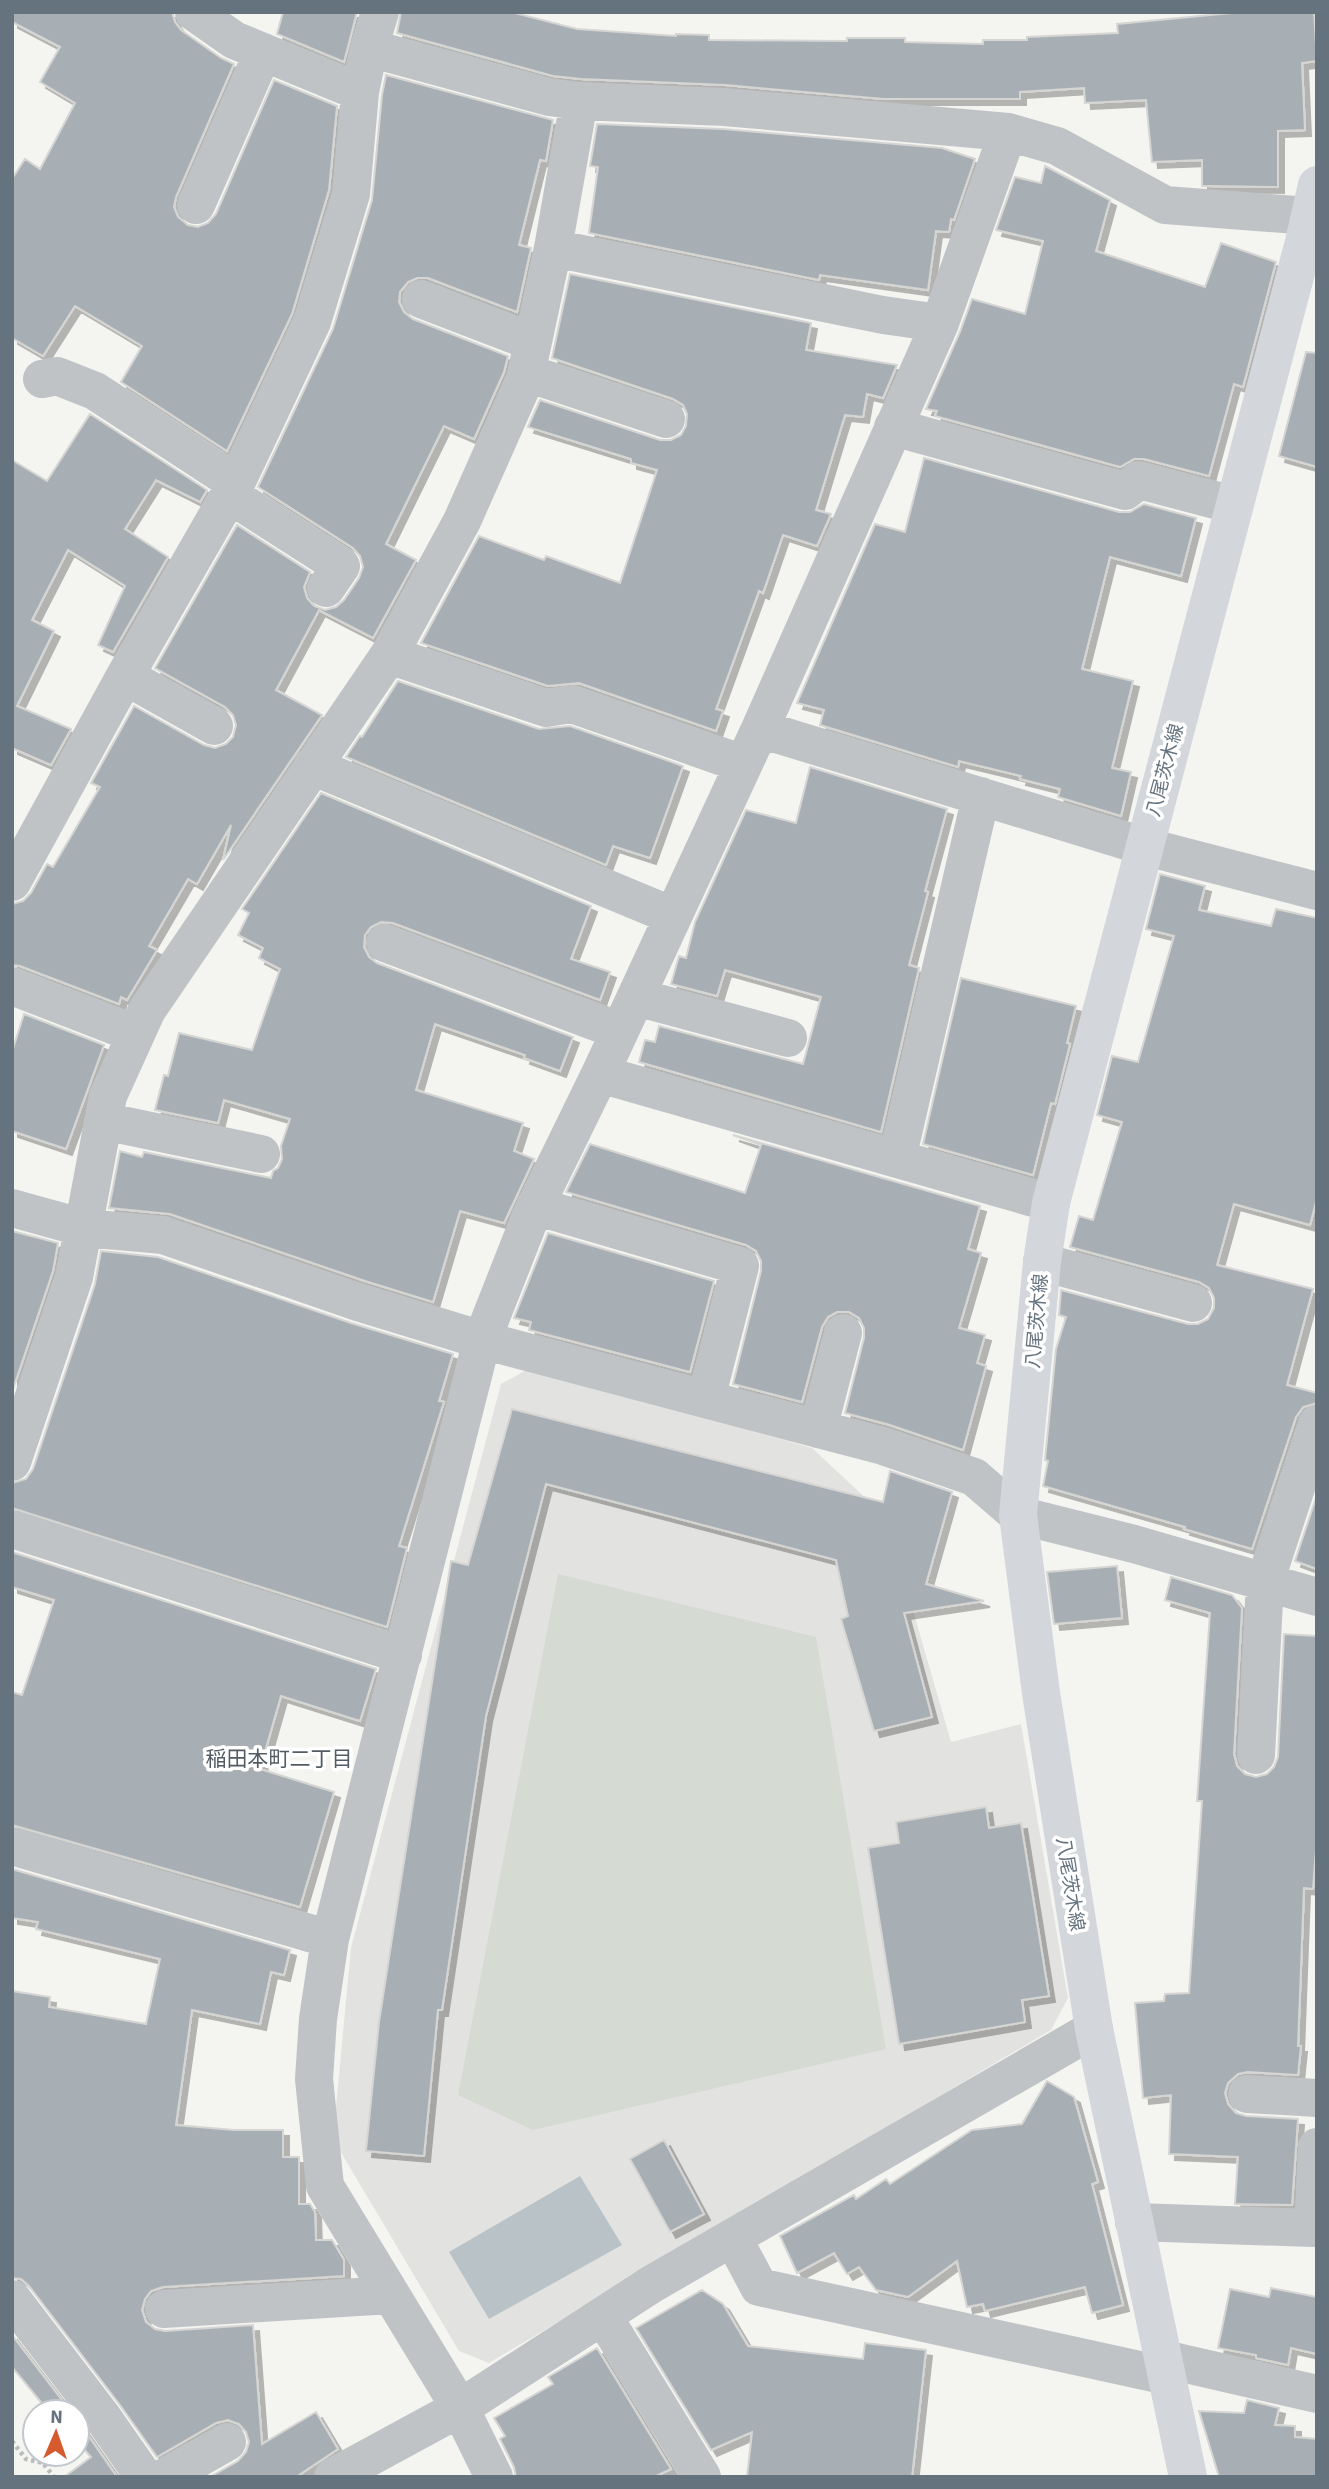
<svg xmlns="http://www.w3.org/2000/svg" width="1329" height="2489" font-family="'Source Sans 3','Noto Sans JP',sans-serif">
<defs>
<filter id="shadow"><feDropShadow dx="6" dy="6" stdDeviation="0" flood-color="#0004"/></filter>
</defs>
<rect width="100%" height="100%" fill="#f4f4f1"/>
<path fill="#e2e3e1" d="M530,1368L812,1448L886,1517L951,1742L1021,1724L1068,1998L1051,2030L489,2363L459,2351L333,2139L351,1948L501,1384Z"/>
<path fill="#d5dbd2" d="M558,1574L816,1637L886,2049L533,2130L458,2095Z"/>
<path fill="#b9c3c7" d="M580,2176L622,2245L489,2319L449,2252Z"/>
<path fill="#a8afb4" stroke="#d5d5d3" stroke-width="2" filter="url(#shadow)" d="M12,12H172L175,22L181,30L221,58L234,64L176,197L174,207L178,217L188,225L198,227L208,223L216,214L274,80L337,106L329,190L292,314L227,451L121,382L142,346L75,306L43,356L12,338V179L25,159L40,169L75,103L40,82L60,47L12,22Z
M283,12H357L344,62L277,34Z
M401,12H511L577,29L676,36V34L709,35V40L847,41V38H905V42L983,44V40H1027V37L1118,33L1117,24L1242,12H1314L1317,61L1302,63L1305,130L1278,131V187L1208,186H1202V160L1152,162L1146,100L1085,103L1084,88L1020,92V99H884L725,85L581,79L553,76L397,33Z
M386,75L553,120L546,161L540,160L519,245L531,248L517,312L428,278H417L408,282L400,292L399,302L404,312L413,319L508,356L504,372L474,439L444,426L386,544L416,560L373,638L319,610L276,690L322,715L223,860L231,825L197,884L188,879L149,946L157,950L127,1000L121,997L119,1004L20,966L12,965V904L23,901L31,893L47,864L53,867L100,787L91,783L134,706L204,745L215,748L226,744L233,737L236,725L233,715L225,707L155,668L237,525L310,572L304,587L307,598L314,606L325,610L336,607L344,600L359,578L363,567L360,556L353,548L258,487L333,329L372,200L382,95Z
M597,124L723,129L942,148L975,159L954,220L951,219L949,232L936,231L928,290L820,275L819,280L589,233L598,167L590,166Z
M1045,166L1110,200L1096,251L1205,287L1221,243L1276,262L1243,387L1234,384L1209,476L1144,459H1134L1120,467L935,416L937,411L926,409L960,332L972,299L1025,314L1043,241L996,230L1015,177L1041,183Z
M570,274L811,323L806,350L897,365L883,398L867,394L863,417L845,415L816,510L831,514L817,546L783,535L763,593L759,591L716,709L723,711L716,731L579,683L548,686L421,643L479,536L544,560L546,556L620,583L657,470L631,463V459L528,427L540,400L660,440H671L681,435L686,426L687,414L683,405L673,399L552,358Z
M1306,352L1317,353V467L1279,456Z
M90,414L207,490L200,502L156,480L125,529L168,557L113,652L98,645L125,586L68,550L32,620L54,631L17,706L71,729L51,765L12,748V460L47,481Z
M924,458L1119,512H1130L1144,504L1196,518L1181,576L1110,557L1082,669L1133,681L1112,768L1131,772L1121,816L1058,797L1060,789L1020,779L1021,776L959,761L958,767L820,725L824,710L797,703L875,524L905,532Z
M398,681L539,729L570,726L683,766L650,858L613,846L606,865L346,757L360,736L362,737Z
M810,767L947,809L925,891L928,892L909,965L919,968L881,1132L639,1062L645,1040L655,1042L659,1026L803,1064L821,997L725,970L717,996L671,984L679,956L686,958L695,922L746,810L796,823Z
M321,793L591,906L571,959L610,972L600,1000L393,923L381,922L371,927L365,935L364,947L369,957L377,963L573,1037L560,1071L524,1058L525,1055L435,1024L416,1090L523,1123L514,1151L534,1159L504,1223L460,1211L433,1302L365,1281L170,1214L109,1208L120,1151L142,1157L144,1152L271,1178L273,1171L278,1168L282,1159L281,1146L290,1119L224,1100L218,1123L155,1110L164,1075L168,1076L179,1033L252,1050L280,969L259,958L263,948L238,935L249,913L242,909Z
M1160,874L1205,886L1199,910L1271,926L1276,909L1317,918V1198L1310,1225L1234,1204L1217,1265L1313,1289L1287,1385L1317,1393V1403L1303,1407L1296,1417L1252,1549L1184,1529L1185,1527L1043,1486L1048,1461L1045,1460L1056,1349L1066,1317L1059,1315L1061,1290L1188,1324H1198L1208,1319L1214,1308V1298L1209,1288L1199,1282L1070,1247L1079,1216L1093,1220L1122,1122L1097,1115L1112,1056L1138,1062L1174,936L1146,929Z
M961,978L1076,1006L1067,1043L1070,1044L1055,1104L1051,1103L1033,1175L923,1144Z
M24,1014L104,1045L66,1149L12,1131V1052Z
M733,1135L980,1206L968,1249L981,1253L959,1328L985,1335L977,1363L986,1366L963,1450L890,1425L845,1413L864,1338V1328L859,1318L849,1312H837L828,1317L822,1327L802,1402L733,1384L761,1271V1261L756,1251L746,1245L566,1192L590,1144L745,1193L761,1145Z
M12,1231L58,1243L53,1271L12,1392Z
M548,1233L714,1281L690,1372L529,1330L531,1322L514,1318Z
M101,1251L158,1257L351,1323L453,1354L439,1401L444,1402L442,1408L399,1546L407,1548L387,1627L12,1508V1483L26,1479L33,1469L95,1284Z
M512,1409L883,1502L890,1471L952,1492L926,1584L984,1601L904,1613L932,1717L874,1731L841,1619L848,1616L836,1560L546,1484L486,1716L442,2010H438L424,2156L366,2151L379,2022L451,1561L468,1565Z
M1317,1495V1569L1295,1561Z
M12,1552L376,1669L360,1721L281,1696L260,1769L334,1792L300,1907L12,1825V1692L22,1695L54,1600L12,1587Z
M1117,1566L1122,1618L1054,1624L1047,1572Z
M1171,1577L1232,1595L1242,1608L1234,1754L1237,1766L1245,1774L1256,1777L1267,1774L1274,1767L1278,1757L1284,1634L1317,1636V1836L1313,1889L1304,1888L1298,2046H1301L1298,2075L1248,2072L1238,2074L1228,2083L1225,2093L1228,2104L1236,2113L1246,2116L1298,2119L1292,2205L1235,2204L1238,2157L1169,2154L1171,2095L1143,2098L1135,2003L1164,2001L1165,1994L1189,1993L1202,1801H1197L1210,1613L1165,1600Z
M986,1807L989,1828L1021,1823L1049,1996L1022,2000L1025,2022L899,2044L868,1848L899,1843L896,1822Z
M12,1869L290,1950L284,1975L271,1972L260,2024L192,2010L176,2125L234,2130H283V2157H299V2204H310L315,2212L316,2240H332L344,2260V2276L163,2287L151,2291L145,2299L142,2310L146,2322L155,2329L165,2331L253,2325L262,2444L316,2412L338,2449L296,2477H210L238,2461L246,2452L249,2442L246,2432L239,2424L228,2420L216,2423L157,2457L120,2405L29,2286L21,2279L12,2278V1991L50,1997L49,2007L146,2024L160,1959L36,1929L38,1922L12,1918Z
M1047,2081L1074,2097L1098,2182L1092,2184L1123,2305L1092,2313L1085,2287L985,2311L983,2304L967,2307L957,2261L908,2297L876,2290L859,2267L847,2274L834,2253L797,2273L780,2236L854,2195L856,2199L886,2179L890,2184L972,2130L1022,2124Z
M664,2140L704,2214L670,2232L630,2159Z
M1271,2288L1317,2297V2354L1291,2348L1288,2365L1256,2358V2355L1218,2348L1230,2289L1269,2297Z
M702,2290L723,2304L748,2346L863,2359L865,2343L926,2350L912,2477H747L752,2432L711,2450L636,2328Z
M12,2335L71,2412H49L12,2367Z
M597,2348L671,2469L654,2477H516L514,2467L500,2439L505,2436L494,2418L553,2384L548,2377Z
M1247,2400L1279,2408L1275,2425L1295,2426V2437L1317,2439V2477H1219L1199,2411L1244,2413Z
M77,2420L85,2431L117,2477H64L91,2457L77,2441Z"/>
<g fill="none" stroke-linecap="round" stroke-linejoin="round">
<path stroke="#b9bbbd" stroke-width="4.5" stroke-dasharray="3.5 3.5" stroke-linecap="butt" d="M12,2441L26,2459L43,2463L54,2477"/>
<path stroke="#bfc3c6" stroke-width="38" d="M194,12L234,40L360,92
M369,48L549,97L579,101L724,107L1008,132L1057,146L1165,205L1309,216
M196,205L263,52
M553,248L883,315L940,323
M421,299L533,342
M527,373L666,419
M42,379L57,376L95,391L236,483
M893,427L1125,491L1139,480L1234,505
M230,495L341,566L326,588
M389,655L546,708L572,704L743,764
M125,676L214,726
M760,729L1143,846L1317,891
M312,766L673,916
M12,882L125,676L236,483L312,322L351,194L360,92L369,48L380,12
M385,943L620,1031
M12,986L136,1034
M636,997L788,1038
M600,1074L1051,1203
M103,1121L261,1154
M897,1159L981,796
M535,1206L740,1266L706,1399
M12,1208L84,1228L163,1235L358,1302L482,1340L883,1446L974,1477L1018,1515L1134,1544L1317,1597
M1042,1262L1193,1303
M818,1429L843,1333
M12,1462L74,1277L108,1096L147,1010L389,655L462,521L525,379L553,248L579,101
M12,1529L403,1655
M1256,1755L1265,1582L1317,1424
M12,1846L330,1939
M1247,2094L1317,2098
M1134,2222L1313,2228L1317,2147
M733,2238L759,2287L1167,2376
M12,2299L103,2418L144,2477
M164,2309L391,2295
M603,2316L702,2477
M1164,2359L1317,2394
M165,2477L227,2442
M333,2477L460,2408L652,2284L1094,2029
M494,2477L460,2408L325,2186L314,2079L318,2019L330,1939L482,1340L532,1213L600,1074L760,729L940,323L1008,132"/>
<path stroke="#d3d7db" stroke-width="38" d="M1188,2477L1094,2029L1041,1693L1018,1515L1042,1262L1051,1203L1304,242L1317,185"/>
</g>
<g text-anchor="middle" stroke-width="7" stroke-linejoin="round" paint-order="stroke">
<g font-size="19" fill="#65737f" stroke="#fff">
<text transform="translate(1164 770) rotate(-75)" y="7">八尾茨木線</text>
<text transform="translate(1036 1321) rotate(-85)" y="7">八尾茨木線</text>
<text transform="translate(1071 1884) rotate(81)" y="7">八尾茨木線</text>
</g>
<g font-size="21" fill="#535c65" stroke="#fff">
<text x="279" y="1766">稲田本町二丁目</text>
</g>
</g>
<rect width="1329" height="2489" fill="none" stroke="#65737f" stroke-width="28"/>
<g transform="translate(56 2433) rotate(2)"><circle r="33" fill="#ffffff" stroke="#c1c7cc" stroke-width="2"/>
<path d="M0-5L12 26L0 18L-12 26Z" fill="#d55b2f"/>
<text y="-10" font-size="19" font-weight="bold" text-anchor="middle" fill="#65737f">N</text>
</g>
</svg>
